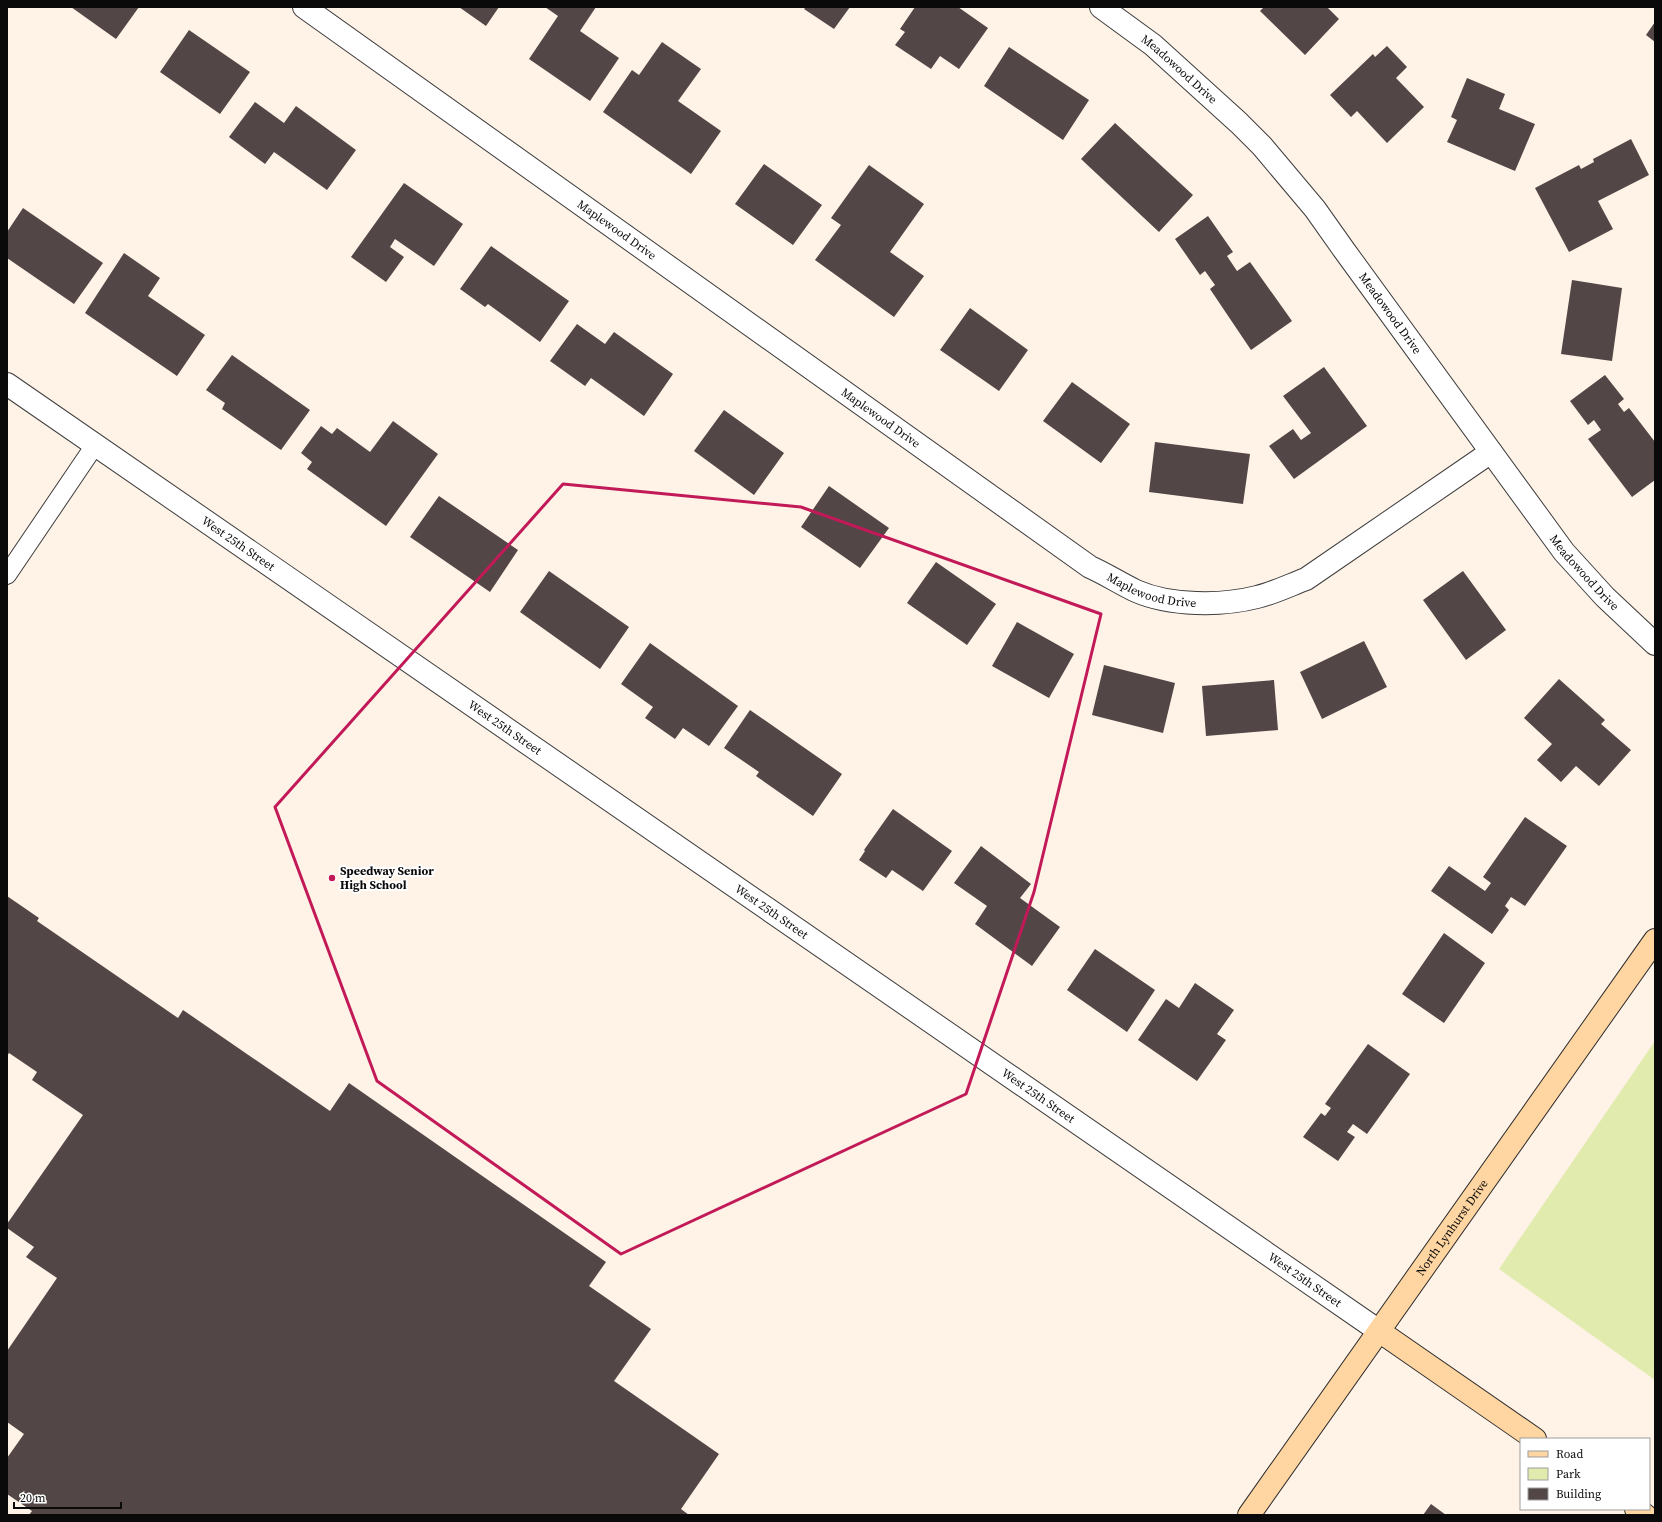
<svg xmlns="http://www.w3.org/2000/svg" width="1662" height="1522" font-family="'Source Serif 4',serif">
<rect width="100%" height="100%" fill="#fff2e6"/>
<path fill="#e1ebae" d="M1655,1041V1380L1499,1269Z"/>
<path fill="#534646" d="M71,7H139L116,39Z
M459,7H499L486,26Z
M545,7H596L580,31L619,58L590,101L529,59L558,16Z
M806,7H850L834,29L804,9Z
M915,7H958L988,28L959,69L940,56L931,69L895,45L905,32L900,29Z
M1264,7H1327L1339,19L1305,55L1260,11Z
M1655,22V42L1646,35Z
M189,30L250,72L220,114L160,72Z
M662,42L701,69L678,101L721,131L691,174L603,112L632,70L639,75Z
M1387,46L1407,67L1396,78L1424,107L1387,143L1357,111L1351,117L1330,95L1373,54L1375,57Z
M1009,47L1089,100L1063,140L984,86Z
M1467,78L1505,94L1499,109L1535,124L1515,171L1447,142L1457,120L1451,117Z
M255,102L284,123L296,106L356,150L327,190L274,152L265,164L229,137Z
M1115,123L1193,195L1159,232L1081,159Z
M1631,139L1649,175L1598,201L1613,229L1569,252L1535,188L1579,165L1581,169L1594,162L1593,159Z
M764,164L822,205L793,245L735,204Z
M869,165L924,204L890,252L924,276L894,317L815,260L841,225L831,218Z
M404,183L463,224L434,266L395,239L390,247L404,257L386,282L351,257Z
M23,208L103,263L74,304L7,258V232Z
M1208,216L1233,252L1227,256L1237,271L1250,262L1292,321L1251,350L1210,289L1215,285L1205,271L1200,275L1175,239Z
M491,246L569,301L540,342L488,304L485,307L460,289Z
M124,253L160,278L148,296L205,335L177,376L85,313Z
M1572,280L1622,288L1612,361L1561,354Z
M970,308L1028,350L999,391L940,350Z
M577,324L605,344L614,332L673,374L644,416L591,378L585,386L550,361Z
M232,355L310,410L281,450L222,409L225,403L206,390Z
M1324,367L1367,426L1294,479L1269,446L1293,429L1301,440L1311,433L1283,396Z
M1605,375L1624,399L1618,404L1624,412L1629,408L1655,442V480L1632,497L1588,439L1601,430L1594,420L1588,425L1570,401Z
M1072,382L1130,424L1101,463L1043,421Z
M724,410L784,453L754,495L694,451Z
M393,421L438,454L386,526L307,469L312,462L301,453L321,426L332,434L337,428L370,452Z
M1155,442L1250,454L1243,504L1149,492Z
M829,486L889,528L860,568L801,527Z
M439,496L518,550L490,592L410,537Z
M936,562L996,604L967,645L907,603Z
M549,571L629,627L600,669L520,612Z
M1463,571L1506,630L1466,660L1423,600Z
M1017,622L1074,654L1049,698L992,666Z
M1364,641L1387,687L1322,719L1300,672Z
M650,643L738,706L709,746L683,728L675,739L645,718L653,707L621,684Z
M1104,665L1175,683L1163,733L1092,715Z
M1559,679L1605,720L1601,724L1631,750L1599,786L1576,766L1561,782L1537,760L1552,744L1524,718Z
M1274,680L1278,730L1206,736L1202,686Z
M750,710L842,774L813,816L756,776L759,772L724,748Z
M893,809L952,851L923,891L892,870L886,878L859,860L865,851L864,850Z
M1525,817L1567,846L1525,906L1511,897L1505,906L1509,910L1492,934L1431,891L1449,866L1485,891L1491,883L1483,877Z
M981,846L1031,884L1020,898L1060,927L1032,966L975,924L987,906L954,883Z
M7,896L39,918L37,921L178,1018L183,1010L330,1111L349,1083L606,1262L589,1286L651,1329L614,1381L719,1454L681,1509L689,1515H29L32,1511L7,1494V1458L24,1434L7,1422V1351L57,1278L26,1257L34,1247L7,1228V1224L83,1115L32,1080L37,1072L9,1053L7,1056Z
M1444,933L1485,963L1444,1023L1402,994Z
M1095,949L1155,990L1127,1032L1067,990Z
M1195,983L1234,1010L1217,1034L1226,1040L1197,1081L1138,1040L1166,999L1179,1008Z
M1368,1044L1410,1074L1367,1134L1353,1124L1347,1132L1355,1137L1338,1161L1303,1137L1321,1113L1325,1116L1331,1108L1325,1104Z
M1431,1504L1446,1515H1423Z"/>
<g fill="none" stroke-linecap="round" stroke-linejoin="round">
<g stroke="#3d3d3d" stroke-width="20">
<path id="service" d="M7,575L95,445"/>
</g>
<g stroke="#3d3d3d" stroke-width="24">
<g id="minor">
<path id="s1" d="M304,7L1090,567C1106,574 1121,584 1136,591C1170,606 1222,606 1257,597C1274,593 1290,585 1306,579L1491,452"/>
<path id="s2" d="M1101,7L1153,45L1239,123L1262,146L1315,209L1344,250L1564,552L1605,597L1655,644"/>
</g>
</g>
<g stroke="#3d3d3d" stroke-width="24">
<g id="tertiary">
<path id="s3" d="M7,384L1379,1331"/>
</g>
</g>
<g stroke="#2c2c2c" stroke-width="24">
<g id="secondary">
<path d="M1379,1331L1535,1439"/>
<path d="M1636,1509L1645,1515"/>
<path id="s4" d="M1249,1515L1655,940"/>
</g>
</g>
<use href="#service" stroke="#fff" stroke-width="18"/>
<use href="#minor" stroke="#fff" stroke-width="22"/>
<use href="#tertiary" stroke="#fff" stroke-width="22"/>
<use href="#secondary" stroke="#ffd6a1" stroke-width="22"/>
</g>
<path fill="none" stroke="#c21a58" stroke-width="3" stroke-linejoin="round" d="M563,484L801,507L1101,614L1034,892L966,1094L621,1254L377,1081L275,807Z"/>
<circle fill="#c21a58" stroke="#fff" stroke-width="1.5" cx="332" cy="878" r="4"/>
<g text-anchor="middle" stroke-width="4" stroke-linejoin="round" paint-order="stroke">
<g font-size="12" fill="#0a0a0a" stroke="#fff">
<text dy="4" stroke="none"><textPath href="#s2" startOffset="100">Meadowood Drive</textPath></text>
<text dy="4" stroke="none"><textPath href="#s1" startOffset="384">Maplewood Drive</textPath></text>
<text dy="4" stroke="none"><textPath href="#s2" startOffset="424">Meadowood Drive</textPath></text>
<text dy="4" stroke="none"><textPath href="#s1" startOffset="708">Maplewood Drive</textPath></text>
<text dy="4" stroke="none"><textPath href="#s3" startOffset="281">West 25th Street</textPath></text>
<text dy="4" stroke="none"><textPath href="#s2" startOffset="748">Meadowood Drive</textPath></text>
<text dy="4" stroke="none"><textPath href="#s1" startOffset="1032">Maplewood Drive</textPath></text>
<text dy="4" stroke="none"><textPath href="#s3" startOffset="605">West 25th Street</textPath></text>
<text dy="4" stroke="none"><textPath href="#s3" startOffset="929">West 25th Street</textPath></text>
<text dy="4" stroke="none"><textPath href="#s3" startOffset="1253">West 25th Street</textPath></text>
<text dy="4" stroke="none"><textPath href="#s4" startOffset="352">North Lynhurst Drive</textPath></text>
<text dy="4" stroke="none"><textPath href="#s3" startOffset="1577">West 25th Street</textPath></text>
</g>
<g font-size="12" font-weight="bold" fill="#0a0a0a" stroke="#fff" text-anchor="start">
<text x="340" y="875">Speedway Senior<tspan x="340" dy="14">High School</tspan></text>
</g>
</g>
<rect width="1662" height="1522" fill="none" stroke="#0a0a0a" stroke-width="16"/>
<rect x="1520" y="1438" width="130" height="72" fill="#ffffff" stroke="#9d9d9d"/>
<rect x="1528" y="1451" width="20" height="6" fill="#ffd6a1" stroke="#9d9d9d"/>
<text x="1556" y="1458" font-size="12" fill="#0a0a0a">Road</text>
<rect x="1528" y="1468" width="20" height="12" fill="#e1ebae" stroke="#9d9d9d"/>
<text x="1556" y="1478" font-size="12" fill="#0a0a0a">Park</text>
<rect x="1528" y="1488" width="20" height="12" fill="#534646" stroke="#9d9d9d"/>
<text x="1556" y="1498" font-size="12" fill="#0a0a0a">Building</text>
<path d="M14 1502v6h107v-6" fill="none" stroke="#0a0a0a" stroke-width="2"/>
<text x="20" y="1502" font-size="12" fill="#0a0a0a" stroke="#ffffff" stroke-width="3" paint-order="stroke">20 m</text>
</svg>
